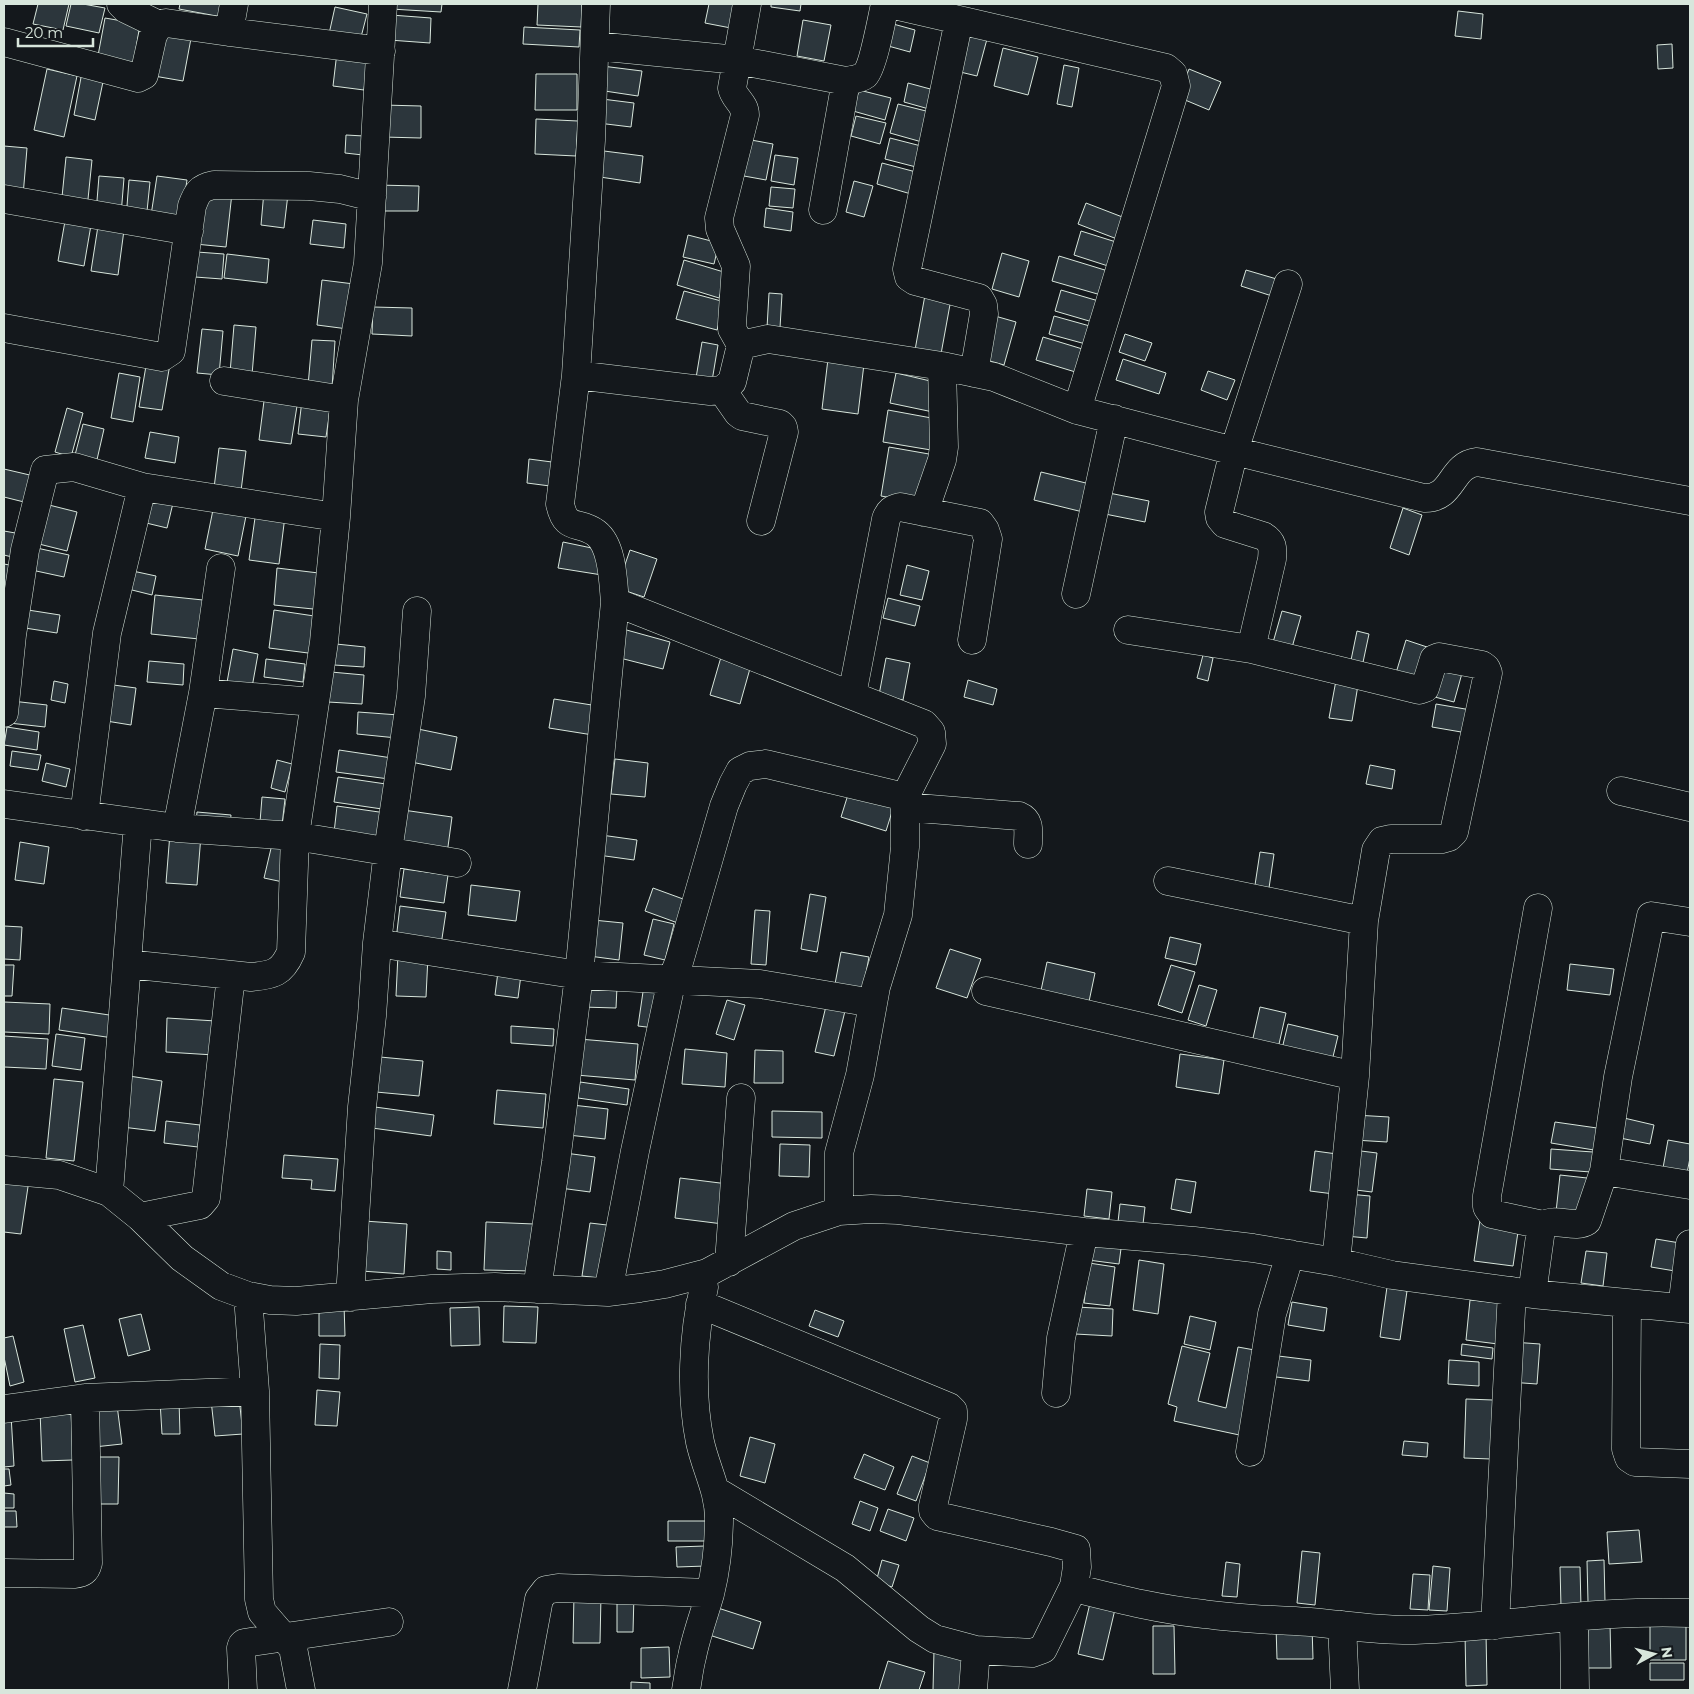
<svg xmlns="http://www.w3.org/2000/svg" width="1694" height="1694" font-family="Montserrat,sans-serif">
<rect width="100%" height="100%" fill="#14181c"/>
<path fill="#2c363c" stroke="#d8e6dc" d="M38,4H69L63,30L33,24Z
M71,4H83L105,8L99,33L66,26Z
M180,4H225L222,17L179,9Z
M391,4H442L441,12L391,9Z
M538,4H582L581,27L537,25Z
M709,4H740L736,29L705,23Z
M771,4H801L800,11L771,7Z
M335,7L367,14L360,41L329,34Z
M1458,11L1483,14L1481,39L1455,36Z
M391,15L431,18L430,43L389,40Z
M105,18L140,24L133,67L97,61Z
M803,20L831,25L824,61L797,56Z
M886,22L915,30L910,52L881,44Z
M524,27L580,30L579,47L523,44Z
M163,28L192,33L183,81L154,76Z
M966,33L987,39L977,76L956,71Z
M1672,44L1673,68L1658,69L1657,45Z
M1003,48L1038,57L1028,95L994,86Z
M337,52L368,56L364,90L333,86Z
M1064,65L1079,68L1072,107L1057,104Z
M602,66L642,71L638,96L598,90Z
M47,69L77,76L64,137L34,130Z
M1189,69L1221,82L1209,110L1178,97Z
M82,72L104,77L95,120L74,115Z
M536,74H577V110H535Z
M908,83L934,90L929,109L904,102Z
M859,90L891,98L885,120L853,111Z
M602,99L634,103L631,127L598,123Z
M898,104L930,112L922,142L890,133Z
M383,105L421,106V138L383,137Z
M856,116L886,123L880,144L851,136Z
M536,119L578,121L576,156L535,154Z
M346,135L364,136L363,155L345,153Z
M740,138L773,144L766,180L733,174Z
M890,138L925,147L920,168L885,159Z
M4,146L27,148L23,196L4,195Z
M604,151L643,156L640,183L600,177Z
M775,155L798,158L794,185L771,181Z
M66,157L92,160L87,209L61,207Z
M882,163L916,172L911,194L877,184Z
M99,176L124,178L121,215L96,213Z
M157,176L187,180L180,227L150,222Z
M129,180L150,182L146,221L126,219Z
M854,181L873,186L864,217L846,212Z
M377,185L419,186L418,211H377Z
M771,187L795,189L793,208L769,206Z
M201,190L232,193L226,247L195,244Z
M264,191L288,194L284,228L261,225Z
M1086,203L1125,218L1117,239L1078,224Z
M766,208L793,212L791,231L764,227Z
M313,220L346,224L344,248L310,244Z
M65,221L91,225L84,266L58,261Z
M98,226L124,230L118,275L91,271Z
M1081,231L1116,242L1108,266L1074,255Z
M688,235L719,243L714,264L683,257Z
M197,252L224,254L222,279L195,277Z
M1002,253L1029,261L1019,297L992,289Z
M227,254L269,259L267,283L224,278Z
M1059,256L1108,271L1101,295L1052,281Z
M684,260L727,273L719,298L677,285Z
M1246,270L1280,280L1275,297L1241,286Z
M322,280L354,284L348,329L317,325Z
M1061,290L1102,302L1096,323L1055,311Z
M684,291L725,302L717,330L676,319Z
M769,293L782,294L780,328H767Z
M925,295L951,299L941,354L915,350Z
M373,307L412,308V336L372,334Z
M995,316L1016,322L1004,365L983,359Z
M1054,316L1097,328L1093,346L1049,334Z
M234,325L256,327L252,375L230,373Z
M202,329L223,331L219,375L197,373Z
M1125,334L1152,343L1145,361L1119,352Z
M1043,337L1089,351L1082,374L1036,360Z
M312,340L335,341L332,388L308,386Z
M702,342L718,345L712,381L696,378Z
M828,359L864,364L858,414L822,409Z
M1123,359L1166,373L1159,394L1116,380Z
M147,360L170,364L162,410L139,407Z
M1208,371L1235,380L1227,400L1201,390Z
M119,373L140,377L133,422L111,418Z
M896,373L939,383L933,412L890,403Z
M302,400L331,403L326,437L298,434Z
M264,401L297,406L291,444L259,440Z
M67,408L83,413L71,457L55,452Z
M888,410L937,419L931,450L883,442Z
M83,424L104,429L96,464L74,459Z
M150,432L179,437L175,463L145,458Z
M889,447L929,454L920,503L881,496Z
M219,448L246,451L241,491L214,488Z
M529,459L552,462L550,486L527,483Z
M4,469L34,476L28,503L4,497Z
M1041,472L1094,485L1087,513L1034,500Z
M1104,492L1149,501L1145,522L1100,513Z
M149,493L174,499L167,528L142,522Z
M41,503L77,512L67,551L31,542Z
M214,505L247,511L238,556L205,549Z
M1403,508L1422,515L1409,555L1390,548Z
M256,511L285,516L279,564L249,560Z
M4,531L21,534L16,558L4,555Z
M563,542L606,551L602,575L558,568Z
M32,547L69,555L64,577L27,569Z
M630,550L657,559L644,597L617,588Z
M4,564L20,567L15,593L4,591Z
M907,565L929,571L922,600L900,595Z
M277,568L327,574L323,610L274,605Z
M128,570L156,576L152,595L124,588Z
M155,595L203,600L199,639L151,634Z
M888,598L920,606L915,626L883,618Z
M28,610L60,615L57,633L25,628Z
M274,610L321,617L316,654L269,648Z
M1282,611L1301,616L1291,651L1272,646Z
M623,629L670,642L663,669L616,657Z
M1357,631L1369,634L1362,667L1350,665Z
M1406,640L1430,648L1420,680L1396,673Z
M336,644L365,647L364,667L334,665Z
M233,649L258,654L251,693L226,688Z
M1203,655L1213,658L1208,681L1197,678Z
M721,657L751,665L740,704L710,695Z
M886,658L910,663L903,700L879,695Z
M266,659L305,664L303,682L264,677Z
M1440,660L1464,666L1454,702L1431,696Z
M149,661L184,664L183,685L147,682Z
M331,672L364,675L362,704L328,702Z
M1337,675L1359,679L1352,721L1329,718Z
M968,680L997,689L993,705L964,697Z
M54,681L68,684L65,703L51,700Z
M106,684L136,688L131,725L100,720Z
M554,699L598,706L593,735L549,728Z
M12,701L47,705L45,727L9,723Z
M1436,704L1471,710L1467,733L1432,727Z
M358,712L399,715L397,738L357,734Z
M7,727L39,732L37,750L4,745Z
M413,728L457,737L451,770L406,761Z
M339,750L392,758L389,779L336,772Z
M12,751L41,755L38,770L10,766Z
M615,759L648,763L645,797L611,794Z
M277,760L292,764L285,792L271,788Z
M46,763L70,769L66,787L42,781Z
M1370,765L1395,770L1392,789L1366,784Z
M338,777L386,784L382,809L334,802Z
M851,785L896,799L886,831L841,817Z
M262,797L285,799L282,825L260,822Z
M337,806L386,813L382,841L334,833Z
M403,810L452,817L447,854L398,847Z
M197,812L231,815L230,826L196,823Z
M170,833L201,835L197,885L166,883Z
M601,835L637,840L634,860L598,855Z
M273,840L292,845L283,882L264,878Z
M20,842L49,847L44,884L15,880Z
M1260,852L1274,854L1269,888L1255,885Z
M404,869L448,875L444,903L400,897Z
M471,885L520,891L516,921L468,915Z
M653,888L694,903L686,926L645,911Z
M810,894L826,897L817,952L801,949Z
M400,906L446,912L441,945L396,940Z
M755,910L770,911L766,965L751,964Z
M653,919L674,924L665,960L644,955Z
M593,920L623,923L619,960L589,956Z
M4,926L22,927L20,960L4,959Z
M1170,937L1201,944L1196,965L1165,958Z
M950,949L981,959L967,998L936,988Z
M841,952L869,957L863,989L835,984Z
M398,954L428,956L426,997L396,996Z
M1047,962L1095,973L1087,1011L1039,1000Z
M499,964L522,967L518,998L495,995Z
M1570,964L1614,969L1610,995L1567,990Z
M4,965H14L12,996H4Z
M1171,965L1195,972L1182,1013L1158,1005Z
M644,985L662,988L655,1028L638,1026Z
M1199,985L1217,990L1206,1026L1188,1020Z
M583,986L617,987L616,1008L582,1007Z
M727,1000L745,1005L734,1040L716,1034Z
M4,1002L50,1004L49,1034L4,1032Z
M826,1006L845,1011L834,1056L815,1052Z
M1260,1007L1286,1013L1277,1053L1251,1047Z
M62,1008L116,1016L113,1038L59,1030Z
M167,1018L216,1021L214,1055L166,1052Z
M1288,1024L1338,1036L1331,1065L1281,1053Z
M511,1026L554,1029L553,1046L511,1043Z
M56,1034L85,1038L81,1070L52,1066Z
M4,1036L48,1039L46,1069L4,1067Z
M579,1039L638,1044L635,1080L576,1075Z
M685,1049L727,1053L725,1087L682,1084Z
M755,1050L783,1051V1083H754Z
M1180,1054L1224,1060L1219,1094L1176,1087Z
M380,1057L423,1061L419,1096L376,1092Z
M129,1076L162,1081L155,1131L122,1127Z
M54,1079L83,1082L74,1161L46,1158Z
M580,1082L629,1089L627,1105L578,1098Z
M497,1090L546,1094L543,1128L494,1124Z
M572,1105L608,1109L605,1139L568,1135Z
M375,1107L434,1115L431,1136L372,1128Z
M772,1111L822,1112V1138L772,1137Z
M1355,1115L1389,1117L1387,1142L1354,1140Z
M1624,1118L1654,1125L1650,1144L1620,1138Z
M166,1121L200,1125L198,1147L164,1143Z
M1555,1122L1597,1128L1594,1150L1551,1143Z
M1668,1140L1690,1144V1158L1687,1173L1663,1168Z
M780,1144L810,1145L809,1177L779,1176Z
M1551,1149L1593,1152L1591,1172L1550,1169Z
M1353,1150L1377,1153L1372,1192L1348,1189Z
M1315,1151L1337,1154L1334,1194L1310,1191Z
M565,1153L595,1157L590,1192L560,1188Z
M284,1155L338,1159L335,1191L311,1189L312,1180L282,1178Z
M1560,1175L1587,1178L1584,1215L1556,1212Z
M4,1176L29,1180L21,1234L4,1232Z
M680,1178L728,1184L723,1224L675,1218Z
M1176,1179L1196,1182L1191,1213L1171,1209Z
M1087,1189L1112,1192L1109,1219L1084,1216Z
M1348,1194L1370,1196L1367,1238L1345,1236Z
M1120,1204L1145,1207L1143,1224L1118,1222Z
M1480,1220L1519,1225L1513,1266L1474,1261Z
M364,1221L407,1224L404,1274L361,1271Z
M486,1222L534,1224L533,1271L484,1270Z
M590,1223L607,1225L599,1278L582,1276Z
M1090,1237L1122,1241L1119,1264L1088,1260Z
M1656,1239L1680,1243L1675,1271L1651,1267Z
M437,1251L451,1252V1270L437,1269Z
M1586,1251L1607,1253L1603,1286L1581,1283Z
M1139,1260L1164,1264L1158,1314L1133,1310Z
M1089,1263L1115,1267L1110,1306L1084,1303Z
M1387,1287L1407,1291L1400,1340L1380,1337Z
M1470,1300L1502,1303L1498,1344L1466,1340Z
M1292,1302L1327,1308L1324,1331L1288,1325Z
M319,1304H344L345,1336H319Z
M504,1306L538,1307L536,1343L503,1342Z
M479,1307L480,1345L451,1346L450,1308Z
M1076,1307L1113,1309L1112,1336L1075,1334Z
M815,1310L844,1321L838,1337L809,1326Z
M141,1314L150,1350L128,1356L119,1319Z
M1190,1316L1216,1322L1210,1350L1184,1344Z
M83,1325L95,1378L75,1382L64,1329Z
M13,1336L24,1382L10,1386L4,1357V1338Z
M1512,1342L1540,1344L1537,1384L1509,1382Z
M320,1344L340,1345L339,1379L319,1378Z
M1462,1344L1493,1348L1492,1359L1461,1355Z
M1182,1346L1210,1353L1198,1401L1226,1408L1238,1347L1260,1351L1244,1436L1174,1421L1177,1407L1168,1404Z
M1270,1355L1311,1360L1309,1381L1268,1376Z
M1449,1360L1479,1362V1386L1448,1384Z
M317,1390L340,1392L337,1426L315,1425Z
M239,1398L243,1434L215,1436L211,1400Z
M1466,1399L1493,1400L1491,1459L1464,1458Z
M179,1400L180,1434H162L160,1401Z
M117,1405L122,1444L94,1447L89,1409Z
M71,1410L73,1460L42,1461L40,1411Z
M4,1415H11L14,1466L4,1467Z
M750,1437L775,1444L765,1483L740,1476Z
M1404,1441L1428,1443L1427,1457L1402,1455Z
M864,1454L894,1467L885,1490L854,1478Z
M912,1456L930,1463L916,1501L897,1494Z
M95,1457H119L118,1504H94Z
M4,1469H9L11,1485L4,1486Z
M4,1493L14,1494V1508H4Z
M860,1501L878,1508L870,1531L852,1524Z
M888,1509L914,1518L906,1541L880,1531Z
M4,1511H16L17,1527H4Z
M668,1521H714V1541H668Z
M1639,1530L1642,1562L1609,1564L1607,1532Z
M705,1546L706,1566L677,1567L676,1547Z
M1302,1551L1320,1553L1315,1605L1297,1603Z
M882,1560L899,1565L892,1587L876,1582Z
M1604,1560L1605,1602H1588L1587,1561Z
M1226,1562L1240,1564L1237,1597L1222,1596Z
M1433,1566L1450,1568L1447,1611L1429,1610Z
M1560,1567H1580L1581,1607H1561Z
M1413,1574L1430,1575L1428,1610L1410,1609Z
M574,1594L601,1595L600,1643H573Z
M617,1594H634L633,1632H617Z
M1091,1599L1116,1605L1103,1660L1078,1654Z
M715,1607L761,1622L753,1649L706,1634Z
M1588,1623H1610L1611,1668H1588Z
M1650,1623L1686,1624V1660H1650Z
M1153,1626H1174L1175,1674H1153Z
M1276,1626H1312L1313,1659H1277Z
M1465,1633H1486L1487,1685L1466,1686Z
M669,1647L670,1677L641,1678V1648Z
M934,1650L962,1651L961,1690H933Z
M888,1661L925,1672L919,1690H879Z
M1650,1663H1684V1680H1650Z
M631,1682L650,1683V1690H631Z"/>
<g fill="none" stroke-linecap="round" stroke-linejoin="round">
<g stroke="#d8e6dc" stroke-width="29">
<path id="minor" d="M121,4L126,9L159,25
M890,4L1166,68L1173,74L1176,86L1077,410
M959,20L907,269L909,277L915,281L979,298L983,305L984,314L974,373
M229,32L234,4
M4,42L138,78L144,75L153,35L159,25L166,23L229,32L381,51
M596,46L737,60L846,81C852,80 860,79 865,75C873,67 882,18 885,4
M4,199L189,231
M823,210L846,81
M4,328L162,357L171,351L192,206C197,193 199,188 214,185L309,186L340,189L372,197
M741,345L732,329V324L736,266L720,229L719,218L745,115C745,103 734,99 732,88L747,4
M576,375L710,391L722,390L732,382L741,345L768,339L942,366L994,377L1077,410L1234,451L1424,498C1454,499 1450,465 1477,462L1690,501
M224,381L344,400
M722,390L738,413L742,416L780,424L783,427L784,432L761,521
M924,512L942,460L944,447L942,366
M1076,594L1114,419
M615,602L924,724L931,732L932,744L905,797V847L898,915L876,987L860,1075L839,1153V1211
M1128,630L1251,649
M203,693L314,702
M852,695L886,519C889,511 892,509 900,507L980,523L985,530L988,539L972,640
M4,713L12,635L25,550L45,470L74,467L142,487L336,517
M1621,791L1690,807
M4,804L177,828L295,836L324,642L336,517L344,400L368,263L383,4
M905,807L1019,816C1031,821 1028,832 1028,844
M84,816L107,633L142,487
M177,828L203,693L221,568
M1168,881L1364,921
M1538,908L1487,1196V1207L1492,1214L1543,1225
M1690,922L1651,916L1618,1077L1604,1171L1690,1185
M377,943L579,975L760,984L873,1003
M127,964L251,977C273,975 282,973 291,952L295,836L457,863
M986,991L1355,1076L1364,921L1376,850L1382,841L1391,839H1442L1449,837L1454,832L1488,673L1486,668L1482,665L1439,657L1434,659L1425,688L1419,690L1251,649L1272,559C1273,548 1273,542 1263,536L1225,524L1220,518L1219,512L1234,451L1288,284
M4,1170L59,1175L109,1192L140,1217L182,1258L221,1286L248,1296L270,1300L296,1301L432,1289L495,1287L608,1292L640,1288L665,1284L707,1273L794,1226L839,1211L871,1209L898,1210L1084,1232L1194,1241L1253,1248L1336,1262L1392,1275L1532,1294L1690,1309
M109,1192L138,823
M140,1217L200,1205L206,1198L231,976
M729,1262L741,1098
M1336,1262L1355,1076
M537,1289L556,1162L579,975L615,602C613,583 613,546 596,533C578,520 566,532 560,504L576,375L591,140L596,4
M608,1292L635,1151L672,979L679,962L724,806L733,784L740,771L750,766L766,764L905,797
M1532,1294L1541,1229C1550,1214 1574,1230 1587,1221L1604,1171
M248,1296L255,1391L259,1599L262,1612L293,1648L301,1690
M350,1297L362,1107L372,1016L377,943L388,851L411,696L417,611
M700,1304L949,1407L953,1411V1419L933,1506V1511L937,1516L1051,1542L1076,1549L1077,1567L1074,1586L1082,1590C1122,1600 1163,1610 1204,1614C1239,1619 1275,1620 1310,1622C1345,1625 1380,1631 1415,1630C1507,1627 1598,1609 1690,1613
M1627,1304L1626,1449L1629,1458L1635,1462L1690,1464
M1682,1308L1690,1244
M1056,1393L1061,1338L1084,1232
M4,1409L85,1398L255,1391
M1250,1452L1272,1314L1290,1254
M716,1491L845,1568L919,1629L935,1639L976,1650
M4,1573L74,1574C83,1573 86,1571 88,1563L85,1398
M1574,1617L1575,1690
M1342,1625L1345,1690
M1495,1625L1512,1291
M243,1690L241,1648L242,1645L244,1643L389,1622
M522,1690L539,1599L546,1590L558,1588L710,1593
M686,1690C688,1679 689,1668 692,1657C696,1636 704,1615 710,1594C716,1570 719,1544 719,1519C719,1491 706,1469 700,1442C690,1393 693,1335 704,1287
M973,1690L976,1650L1032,1653L1043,1649L1074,1586"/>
</g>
<use href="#minor" stroke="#14181c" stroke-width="28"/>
</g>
<rect width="1694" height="1694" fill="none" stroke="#d8e6dc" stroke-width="10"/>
<g transform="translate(1654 1654) rotate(83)" stroke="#14181c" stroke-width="4" paint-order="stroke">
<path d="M0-4L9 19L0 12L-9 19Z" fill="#d8e6dc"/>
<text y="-8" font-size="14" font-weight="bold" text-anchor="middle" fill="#d8e6dc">N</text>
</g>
<path d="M18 38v8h75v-8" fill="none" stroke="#d8e6dc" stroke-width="2.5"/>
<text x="25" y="38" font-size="15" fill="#d8e6dc" stroke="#14181c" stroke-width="4" paint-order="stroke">20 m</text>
</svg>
